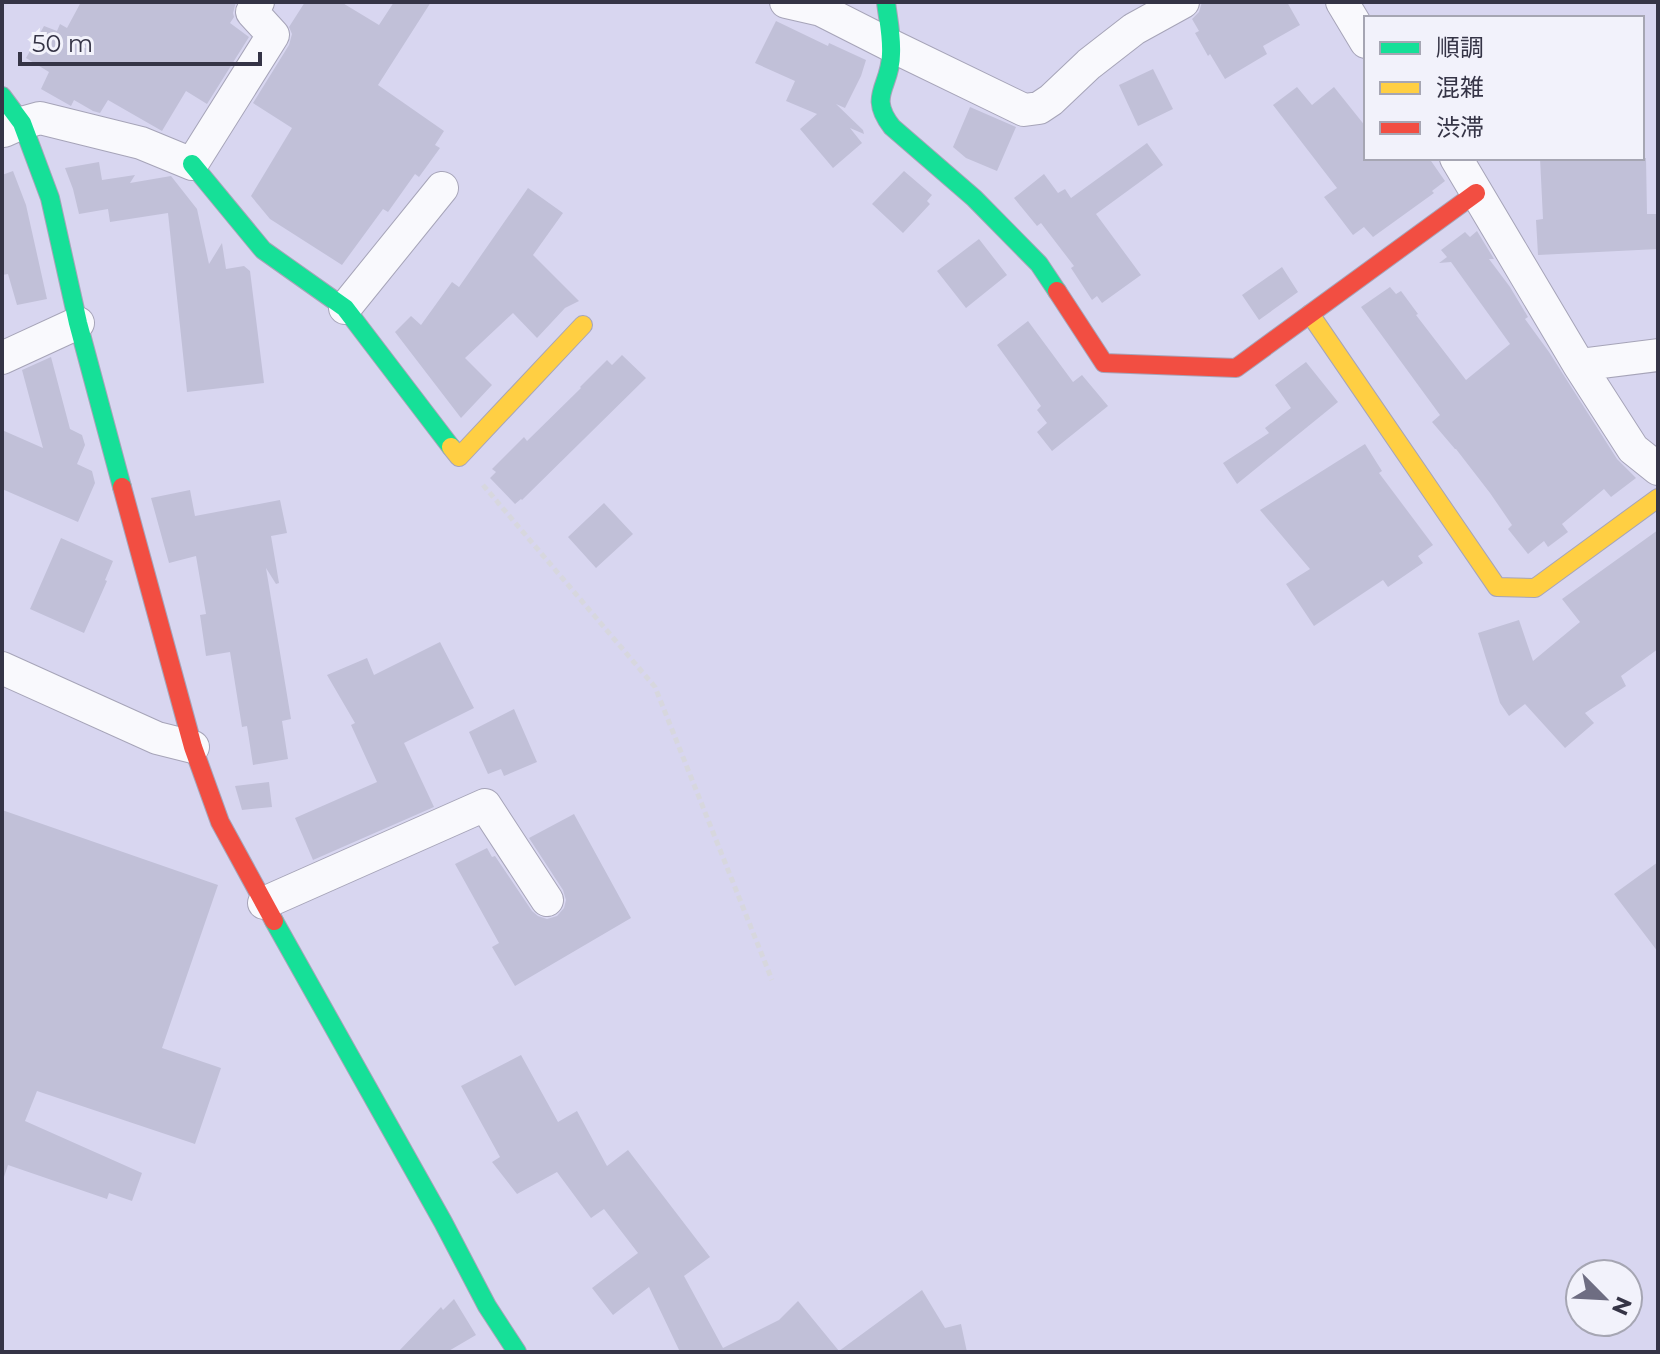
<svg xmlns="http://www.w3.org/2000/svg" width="1660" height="1354" font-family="Montserrat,'Noto Sans JP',sans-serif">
<rect width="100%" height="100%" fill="#d8d6f0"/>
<path fill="#c1c0d8" d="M81,2H236L233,13L234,17L230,23L249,37L207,104L186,91L162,131L108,100L100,113L93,111L74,100L71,106L41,89L49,72L26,58L44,26L57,31L60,24L67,28Z
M305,2H341L379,25L394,2H431L378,85L444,131L435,145L440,148L419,177L415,174L388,212L383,209L342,265L270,219L251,196L292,128L253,103L289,45L292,34L289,27Z
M1202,2H1287L1300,25L1263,46L1267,54L1225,79L1210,54L1208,56L1195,33L1199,31L1192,19L1199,12Z
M776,21L828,46L829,43L866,60L861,76L845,108L836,104L863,130L864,134L850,128L862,143L833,168L800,129L817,114L786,101L795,81L755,63Z
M1153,69L1173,109L1138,126L1119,85Z
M1297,87L1312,105L1334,87L1366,127V158H1429L1445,181L1432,191L1434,193L1373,237L1364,227L1353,235L1324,197L1337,188L1273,105Z
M970,107L1016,127L997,171L966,158L953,147Z
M1147,143L1163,165L1096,214L1141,275L1102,303L1097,296L1092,300L1071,268L1074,266L1041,223L1037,226L1014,198L1044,174L1058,193L1065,189L1071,198Z
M1540,158H1646L1647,214H1658V249L1538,255L1536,220L1543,219Z
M99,162L102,180L135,175L130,183L171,176L197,209L209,264L222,243L226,269L244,266L250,271L264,383L187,392L168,213L110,222L108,209L79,214L73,189L65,168Z
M13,171L26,205L47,299L17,305L8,274L2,275V175Z
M904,171L932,195L927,201L930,204L903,233L872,204Z
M528,188L563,213L533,255L579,301L565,308L537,338L513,313L465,358L492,385L461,418L395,332L411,316L421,325L452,282L459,287Z
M1477,231L1494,259H1489L1510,287L1528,317L1525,319L1549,352L1617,459L1636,478L1611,497L1604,489L1562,524L1568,532L1548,547L1544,541L1528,554L1508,529L1512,525L1490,493L1456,449H1455L1432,422L1440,415L1361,307L1390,287L1396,294L1401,291L1418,314L1416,315L1466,380L1510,344L1451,262L1439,263L1447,257L1441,250L1465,232L1470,237Z
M979,239L1007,275L966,308L937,271Z
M1282,267L1298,292L1259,320L1242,295Z
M1028,321L1073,382L1082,375L1108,406L1052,451L1037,432L1047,423L1037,410L1041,406L997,345Z
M622,355L646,378L522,500L521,499L515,504L490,478L496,472L492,469L524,437L527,441L581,388L580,387L607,360L612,365Z
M51,357L70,429L82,435L85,445L77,464L92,471L95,483L78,522L2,489V430L43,448L22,370Z
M1306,362L1338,402L1237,484L1223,463L1269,433L1265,428L1291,408L1275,385Z
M1365,444L1382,471L1379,473L1433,545L1418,556L1423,563L1388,587L1383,580L1314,626L1286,584L1310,569L1260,510Z
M190,490L195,516L280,500L287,533L271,536L279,583L276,584L266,568L291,719L282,721L288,759L253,765L247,726L242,727L230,652L206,656L200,615L206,614L196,556L169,563L151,498Z
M604,503L633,534L596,568L568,537Z
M1658,530V649L1621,676L1626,686L1585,713L1594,723L1565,748L1525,704L1509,716L1500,703L1478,633L1519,620L1533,661L1580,622L1562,599Z
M61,538L113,561L105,580L107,581L84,633L30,609Z
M440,642L474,708L404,743L434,807L313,860L295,818L377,782L351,725L355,723L327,675L367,658L374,675Z
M514,709L537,762L504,776L501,769L488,774L469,732Z
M269,782L272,807L242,810L235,786Z
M2,810L218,885L162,1048L221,1068L195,1144L37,1091L25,1121L142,1173L132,1201L109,1193L107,1199L8,1165L4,1177L2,1176Z
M574,814L631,918L515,986L492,947L499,943L455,864L487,848L492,857L495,856L532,911L538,916L547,919L557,916L564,908L566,900L563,890L529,838Z
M1658,862V952L1614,894Z
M521,1055L558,1122L577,1111L607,1166L628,1150L710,1257L684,1276L723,1348L779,1320L798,1301L839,1351L922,1290L945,1328L961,1324L967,1352H680L649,1287L613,1315L592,1288L638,1253L604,1209L591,1218L557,1172L517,1194L492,1162L500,1157L461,1086Z
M454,1299L476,1335L447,1352H398L441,1307L443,1310Z"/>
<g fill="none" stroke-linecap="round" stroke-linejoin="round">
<g stroke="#a6a4b8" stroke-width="34">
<path id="street" d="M786,2L821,10L892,46L1024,110L1039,108L1051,100L1089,64L1134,29L1183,2
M1342,2L1366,42
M4,131L22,123L40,118L141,143L192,164L273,35L252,12L258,2
M1456,158L1579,365L1633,449L1658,469
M345,308L442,188
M2,358L78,323
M1579,365L1658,355
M2,668L157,738L193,747
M264,903L485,805L547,900"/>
</g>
<g stroke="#a6a4b8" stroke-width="20">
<path id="fast" d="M886,2C888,19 892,36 891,54C891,87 867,95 892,127L974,198L1039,264L1057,291
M2,96L22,123L50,198L78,323L122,487
M192,164L263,250L345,308L451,447
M274,921L443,1222L487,1306L517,1352"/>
</g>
<g stroke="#a6a4b8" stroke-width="20">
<path id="slow" d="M1310,314L1497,587L1535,588L1658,498
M451,447L459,457L583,325"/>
</g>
<g stroke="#a6a4b8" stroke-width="20">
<path id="jam" d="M1057,291L1104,363L1236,368L1476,193
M122,487L193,747L220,822L274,921"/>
</g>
<path stroke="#d7d7de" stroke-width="5" stroke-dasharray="6 4" stroke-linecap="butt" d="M483,485L655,687L772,980"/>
<use href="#street" stroke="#f9f9fd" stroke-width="32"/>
<use href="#fast" stroke="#16e098" stroke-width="18"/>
<use href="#slow" stroke="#ffcf43" stroke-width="18"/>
<use href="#jam" stroke="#f24e42" stroke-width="18"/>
</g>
<rect width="1660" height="1354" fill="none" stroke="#353446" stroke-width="8"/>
<rect x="1364" y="16" width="280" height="144" fill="#f2f2fb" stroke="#a6a6b3" stroke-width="2"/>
<rect x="1380" y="42" width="40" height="12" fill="#16e098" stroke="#a6a6b3" stroke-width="2"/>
<text x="1436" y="56" font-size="24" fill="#353446">順調</text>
<rect x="1380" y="82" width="40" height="12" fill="#ffcf43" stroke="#a6a6b3" stroke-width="2"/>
<text x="1436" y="96" font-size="24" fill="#353446">混雑</text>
<rect x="1380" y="122" width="40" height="12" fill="#f24e42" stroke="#a6a6b3" stroke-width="2"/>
<text x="1436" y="136" font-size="24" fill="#353446">渋滞</text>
<g transform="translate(1604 1298) rotate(114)"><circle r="38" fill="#f2f2fb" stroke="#a6a6b3" stroke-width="2"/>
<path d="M0-6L14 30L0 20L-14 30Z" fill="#6e6d82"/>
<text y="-12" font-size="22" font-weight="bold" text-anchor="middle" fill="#353446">N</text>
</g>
<path d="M20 52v12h240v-12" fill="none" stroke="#353446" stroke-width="4"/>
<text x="32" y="52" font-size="24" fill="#353446" stroke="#f2f2fb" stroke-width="6" paint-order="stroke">50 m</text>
</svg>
